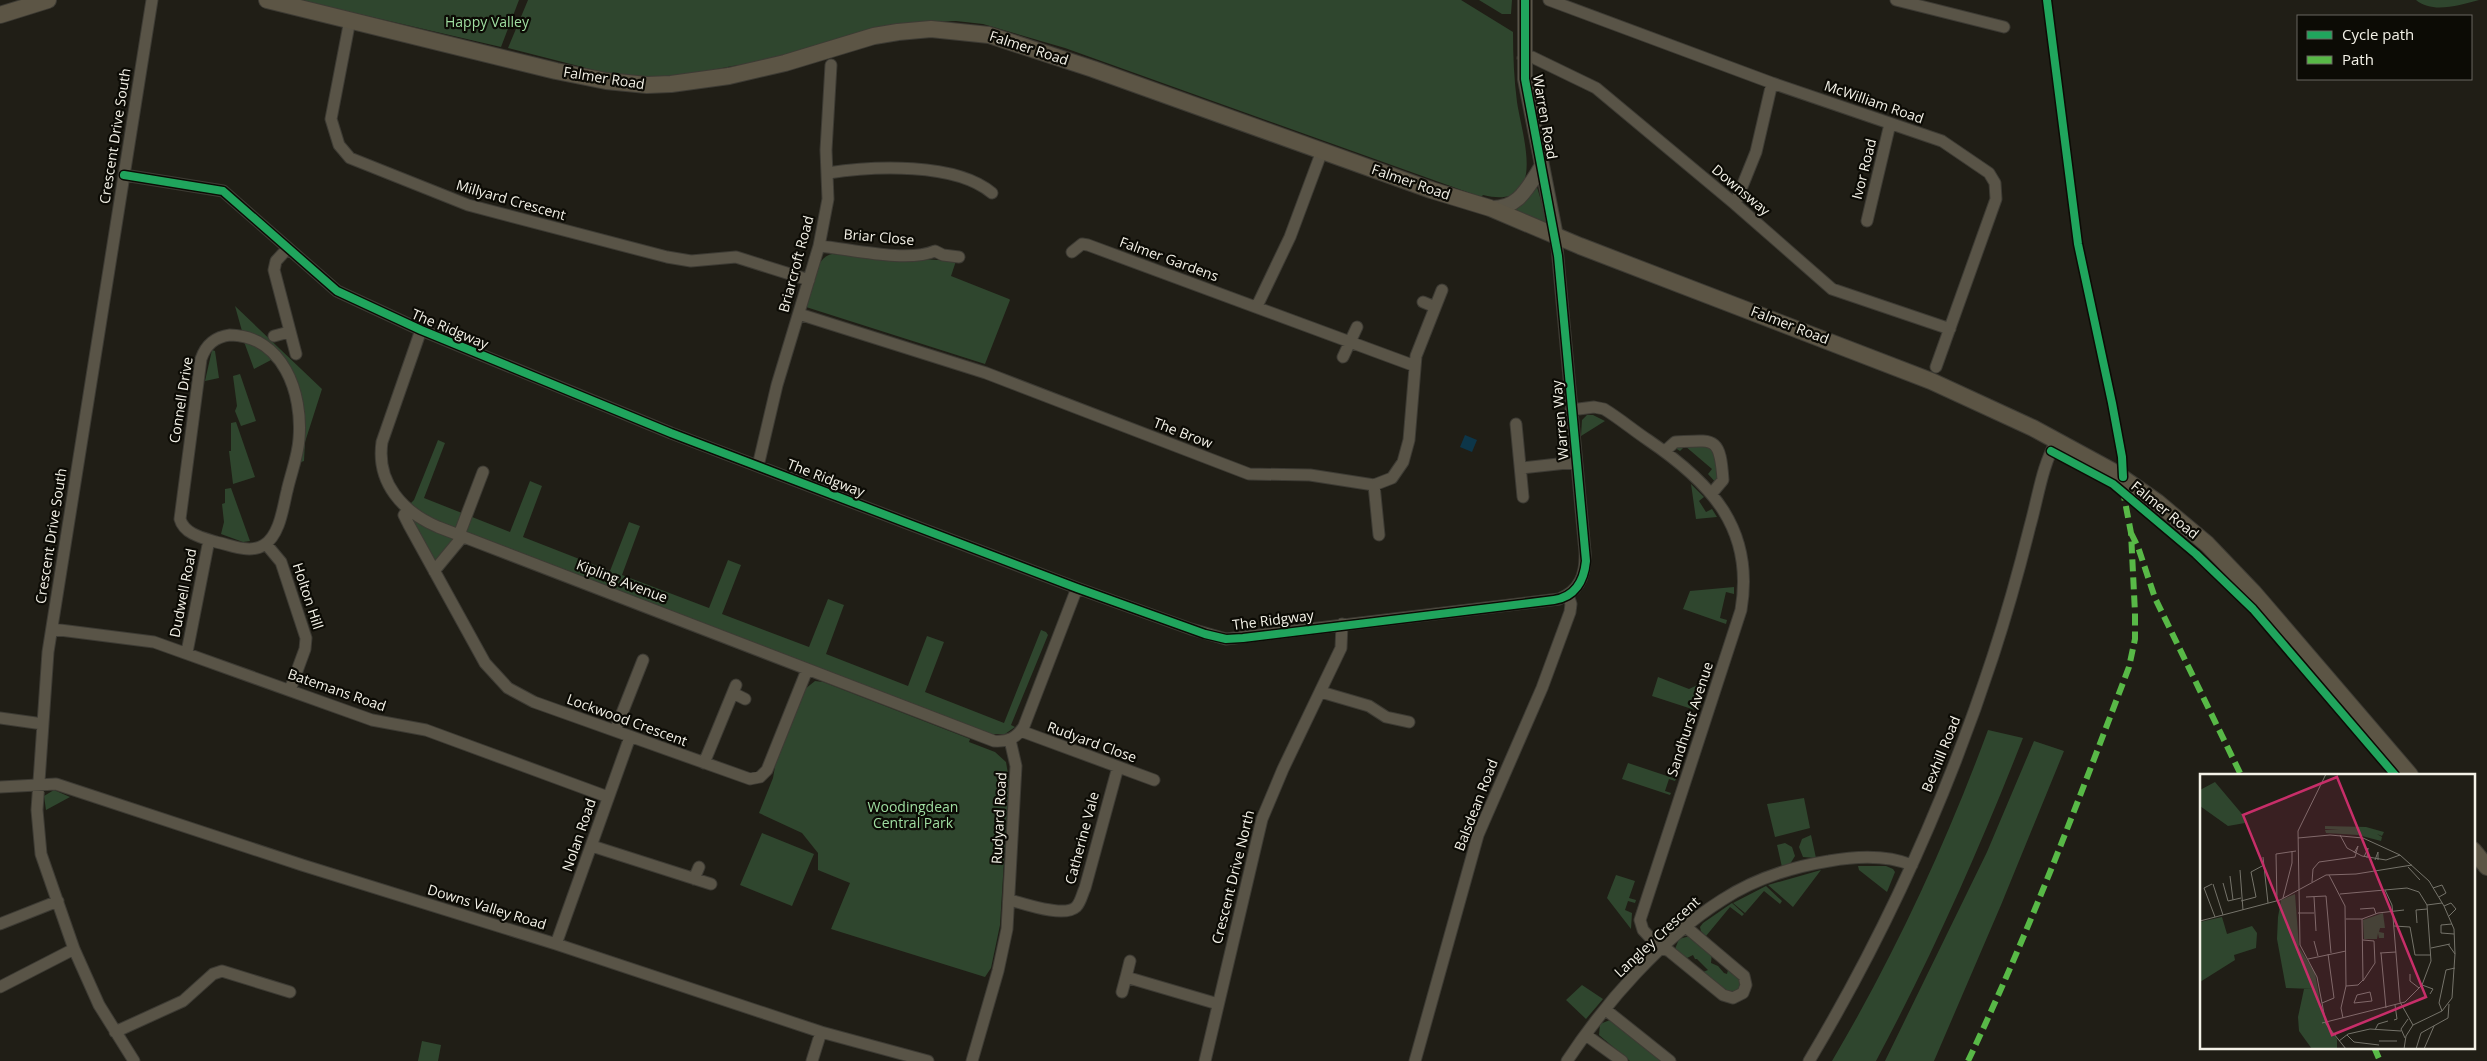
<svg xmlns="http://www.w3.org/2000/svg" width="2487" height="1061" font-family="'Open Sans',sans-serif">
<rect width="100%" height="100%" fill="#201e16"/>
<path fill="#2f462e" d="M299,0H519L501,47Z
M528,0H1461L1513,32C1513,56 1514,79 1517,102C1522,136 1549,211 1483,195L1481,197L1065,48L983,24L956,21L906,23L751,65H738L665,79H629L508,48Z
M1479,0H1512L1511,14H1502Z
M2416,0H2479C2459,5 2433,14 2416,0Z
M1537,187L1548,224L1509,211Z
M832,254L956,261L951,276L1009,299L1010,300L985,364L806,307C810,292 814,257 832,254Z
M235,306L322,389L305,442L304,461L298,463L303,442L280,352L260,336L242,331Z
M243,339L261,346L277,366L271,360L254,369Z
M212,350L215,351L219,378L205,381Z
M240,374L256,421L241,426L235,411L237,406L233,376Z
M1593,415L1605,421L1581,436L1582,420L1587,415Z
M236,422L255,477L233,484L229,451H231V423Z
M438,440L445,443L424,498L510,532L530,481L542,486L523,537L610,571L629,522L640,526L622,575L709,608L728,560L741,565L722,614L809,647L828,599L844,605L826,654L908,686L927,636L944,642L925,692L1004,723L1041,630L1046,632L1048,635L1011,725L1015,727L1005,734H991L423,515L410,504L414,500Z
M1713,445L1720,478L1717,484L1708,474L1712,469L1685,446L1680,451L1672,446Z
M1691,484L1704,497L1699,501L1706,512L1712,509L1717,517L1696,519Z
M231,488L250,541L243,542L221,534L224,522L222,504L225,503V489Z
M408,510L463,536L434,571Z
M1734,587V594L1726,592L1720,618L1727,620L1726,624L1683,609L1690,591Z
M1658,677L1689,689L1708,680L1704,693L1697,691L1694,701L1700,703L1698,711L1652,696Z
M815,681L823,682L970,739L969,742L995,752L1006,762L1009,780L1000,925L991,968L985,977L831,929L850,883L818,870V853L802,833L759,813L773,778L776,761L805,689Z
M1988,730L2023,738C1980,848 1932,956 1876,1061H1832C1894,956 1946,844 1988,730Z
M2034,741L2064,751L2001,905L1934,1061H1885L1987,852Z
M1628,763L1676,779L1675,781L1669,779L1665,791L1671,793L1670,795L1622,779Z
M54,790L70,797L46,810L44,796Z
M1804,798L1810,828L1775,837L1767,804Z
M762,833L814,854L792,906L740,885Z
M1811,835L1816,858L1803,857L1799,847L1802,839Z
M1785,843L1792,847L1795,856L1790,864L1782,867L1777,845Z
M1886,866L1893,869L1895,872L1887,892L1859,870L1858,866Z
M1821,870L1793,907L1768,885Z
M1616,875L1635,881L1629,898L1636,900L1635,903L1628,901L1625,910L1632,913L1631,929L1607,898Z
M1766,886L1782,901L1780,904L1764,891L1745,913L1733,903Z
M1732,903L1744,914L1742,916L1730,907L1706,936L1701,931L1700,927L1703,923Z
M1690,936L1712,953L1711,963L1718,966L1724,973L1727,974L1729,966L1743,981L1739,991L1728,993L1703,972L1708,970L1697,959H1695L1693,955L1685,959L1675,949L1679,939Z
M1582,985L1603,999L1586,1019L1566,1000Z
M1610,1020L1665,1061H1630L1599,1035L1600,1024Z
M422,1041L441,1045L438,1061H418Z"/>
<path fill="#0d3649" d="M1465,435L1477,440L1472,452L1460,447Z"/>
<g fill="none" stroke-linecap="round" stroke-linejoin="round">
<g stroke="#3d3b34" stroke-width="13">
<path id="minor" d="M1549,0L1772,83L1942,141L1989,173L1995,183L1996,199L1936,367
M1896,0L2004,27
M350,20L331,119L339,145L350,158L468,205L667,257L691,261L736,257L809,280
M1523,58L1532,57L1596,88L1735,204L1832,289L1950,329
M828,173C873,166 955,162 992,193
M124,175L223,191L337,291L421,330L671,433L1077,588L1191,629L1226,639L1559,599C1580,591 1586,574 1585,552L1556,236
M1735,204L1756,152L1772,83
M1867,221L1890,124
M819,246C851,249 907,263 935,251L943,255L959,257
M287,249L276,261L274,270L296,354
M1072,252L1082,244L1088,245L1415,366
M1423,302L1435,307
M1257,306L1290,237L1322,151
M799,314L986,373L1249,474L1310,475L1374,485L1392,478L1403,462L1409,440L1416,356L1442,290
M421,330L382,442C376,483 403,512 438,527L994,741C1008,742 1017,738 1024,726L1077,588
M230,335C283,336 303,393 299,439C298,456 291,473 287,491C283,507 280,535 264,545C250,554 231,545 216,542C203,538 184,534 180,519L201,359C206,344 215,337 230,335Z
M274,336L289,332
M1343,357L1357,327
M1571,410L1594,407L1604,409C1619,418 1633,430 1648,440C1710,482 1755,528 1741,610L1640,920L1643,930L1659,947L1669,951L1723,995L1733,998L1743,993L1746,985L1744,976L1686,927
M1516,424L1523,497
M1665,451L1675,442C1715,440 1720,436 1723,480L1712,493
M758,466L777,385L819,246L828,199L826,150L831,65
M1521,468L1576,462
M1374,485L1379,535
M408,510L404,515L409,525L485,663L508,688L534,702L750,779L760,777L767,770L807,670
M459,535L483,472
M266,544L281,562L306,638L305,649L290,690
M434,571L463,536
M52,629L154,642L372,720L426,730L608,797
M187,652L209,540
M1321,692L1369,706L1386,717L1409,722
M733,693L745,699
M0,718L43,724
M615,731L643,660
M1021,731L1154,780
M704,763L736,685
M0,787L56,784L302,865L556,944L821,1032L928,1061
M592,846L711,884
M694,879L699,867
M1010,900C1025,904 1064,918 1076,907C1081,902 1082,894 1085,888L1118,767
M0,924L58,901
M556,944L630,737
M1126,977L1130,961
M0,987L74,949
M1122,992L1126,977L1218,1004
M1606,1010L1670,1061
M115,1032L183,1001L213,974L222,971L290,992
M1586,1035L1622,1061
M134,1061L99,1005L74,949L41,854L37,810L48,652L152,0
M812,1061L821,1032
M972,1061L998,971L1007,929L1016,766L1010,740
M1205,1061L1262,819L1283,769L1341,648L1342,624
M1415,1061L1478,835L1542,688L1570,612L1571,604L1568,595
M1567,1061C1606,1002 1662,938 1722,900C1754,879 1792,867 1829,861C1856,856 1885,854 1912,865
M1809,1061C1885,934 1947,797 1993,656C2007,613 2019,570 2030,526C2038,498 2042,465 2057,440"/>
</g>
<g stroke="#3d3b34" stroke-width="16">
<path id="tertiary" d="M1525,0V79L1556,236
M1490,208C1518,209 1527,189 1541,167"/>
</g>
<g stroke="#3d3b34" stroke-width="18">
<path id="secondary" d="M267,0L556,71L606,81L647,85L671,84L729,76L785,63L874,36L898,32L931,29L989,35L1093,69L1431,190L1490,208L1580,246L1931,381L2033,428L2114,472L2157,502L2207,544L2254,593L2410,775
M0,15L48,0
M2473,850L2487,867"/>
</g>
<use href="#minor" stroke="#595447" stroke-width="11"/>
<use href="#tertiary" stroke="#595447" stroke-width="14"/>
<use href="#secondary" stroke="#5c5545" stroke-width="16"/>
<path stroke="#58b947" stroke-width="6" stroke-dasharray="12 6" stroke-linecap="butt" d="M2131,533L2138,547L2155,598L2241,775
M2374,1047L2380,1061
M1968,1061C2029,933 2079,799 2129,667L2135,639V613L2131,533L2123,491"/>
<g stroke="#0c0b05" stroke-width="11">
<path id="cycleway" d="M2047,0L2078,244L2112,403L2122,457L2123,477
M124,175L223,191L337,291L421,330L671,433L1077,588L1205,634L1226,639L1243,638L1554,600C1575,597 1584,581 1586,561L1558,256L1525,79V0
M2051,451L2113,484L2196,554L2253,609L2395,775"/>
</g>
<use href="#cycleway" stroke="#20a55d" stroke-width="8"/>
</g>
<g text-anchor="middle" stroke-width="4.5" stroke-linejoin="round" paint-order="stroke">
<g font-size="14" fill="#9fdea1" stroke="#0c0b05">
<text x="487" y="27">Happy Valley</text>
<text x="913" y="812">Woodingdean<tspan x="913" dy="16">Central Park</tspan></text>
</g>
<g font-size="14" fill="#f4f2e8" stroke="#0c0b05">
<text transform="translate(1029 48) rotate(18)" y="5">Falmer Road</text>
<text transform="translate(604 78) rotate(9)" y="5">Falmer Road</text>
<text transform="translate(1874 102) rotate(19)" y="5">McWilliam Road</text>
<text transform="translate(1545 117) rotate(80)" y="5">Warren Road</text>
<text transform="translate(115 136) rotate(-81)" y="5">Crescent Drive South</text>
<text transform="translate(1864 169) rotate(-76)" y="5">Ivor Road</text>
<text transform="translate(1411 182) rotate(19)" y="5">Falmer Road</text>
<text transform="translate(1741 190) rotate(40)" y="5">Downsway</text>
<text transform="translate(511 200) rotate(16)" y="5">Millyard Crescent</text>
<text transform="translate(879 237) rotate(5)" y="5">Briar Close</text>
<text transform="translate(1169 259) rotate(20)" y="5">Falmer Gardens</text>
<text transform="translate(796 264) rotate(-75)" y="5">Briarcroft Road</text>
<text transform="translate(1790 325) rotate(21)" y="5">Falmer Road</text>
<text transform="translate(450 329) rotate(23)" y="5">The Ridgway</text>
<text transform="translate(181 400) rotate(-81)" y="5">Connell Drive</text>
<text transform="translate(1560 420) rotate(-95)" y="5">Warren Way</text>
<text transform="translate(1183 433) rotate(21)" y="5">The Brow</text>
<text transform="translate(826 478) rotate(21)" y="5">The Ridgway</text>
<text transform="translate(2165 510) rotate(39)" y="5">Falmer Road</text>
<text transform="translate(51 536) rotate(-81)" y="5">Crescent Drive South</text>
<text transform="translate(622 581) rotate(21)" y="5">Kipling Avenue</text>
<text transform="translate(183 593) rotate(-79)" y="5">Dudwell Road</text>
<text transform="translate(308 596) rotate(72)" y="5">Holton Hill</text>
<text transform="translate(1273 620) rotate(-7)" y="5">The Ridgway</text>
<text transform="translate(337 690) rotate(19)" y="5">Batemans Road</text>
<text transform="translate(1690 719) rotate(-72)" y="5">Sandhurst Avenue</text>
<text transform="translate(627 720) rotate(20)" y="5">Lockwood Crescent</text>
<text transform="translate(1092 742) rotate(20)" y="5">Rudyard Close</text>
<text transform="translate(1941 754) rotate(-68)" y="5">Bexhill Road</text>
<text transform="translate(1476 805) rotate(-69)" y="5">Balsdean Road</text>
<text transform="translate(999 818) rotate(-87)" y="5">Rudyard Road</text>
<text transform="translate(579 835) rotate(-71)" y="5">Nolan Road</text>
<text transform="translate(1082 838) rotate(-75)" y="5">Catherine Vale</text>
<text transform="translate(1233 877) rotate(-76)" y="5">Crescent Drive North</text>
<text transform="translate(487 907) rotate(17)" y="5">Downs Valley Road</text>
<text transform="translate(1657 937) rotate(-43)" y="5">Langley Crescent</text>
</g>
</g>
<g transform="translate(2200 774)">
<rect width="275" height="275" fill="#201e16"/>
<path d="M15,8L42,40L45,49L28,52L0,32V16ZM125,52L166,53L184,58L182,62L177,60L182,63L181,67L158,61L126,59L125,56H140L125,55ZM95,120L99,173L115,199L122,239L137,265V275H112L99,257L98,243L104,215H113L86,214L77,165L78,143L81,126ZM183,139L185,154H180L179,158L184,159V164H179L178,159L177,165H164L163,146ZM22,143L27,160L52,152L57,159L56,174L34,181L35,186L0,208V148Z" fill="#2f462e"/>
<path fill="none" stroke="#75736a" stroke-width="1" d="M126,0L98,57L100,171L117,203L126,250L146,275M140,61L147,74L162,82L186,86L200,81M98,64L130,61L163,64L200,81L229,107L244,132L254,155L255,180M63,83L68,129M164,83L168,74L167,84M175,86L178,78V86M208,93L220,106M40,96L43,136M129,101L145,132L146,212L141,234L143,244M30,102L33,126M112,108L113,95L119,88L155,83L158,72L154,79M23,109L28,127L41,124M12,110L4,114L15,143M13,110L23,141M233,114L242,111L246,119L239,123M185,116L192,131L200,228L213,251M106,123L126,122L131,179M114,123L116,157M83,124L92,89V77M41,127L56,123L51,98L64,91M77,127L76,80L96,77M227,131L242,129M244,132L251,129L256,135L249,142M160,135L174,134L176,140M98,139H114M146,145H162L178,139L204,136M0,147L80,126L126,101L156,100L212,91M217,149L216,136L227,135M252,150L241,151V159L254,160M194,152L210,153L215,181H231M163,166L174,167L175,189L163,207M114,167L118,182M231,174L250,170M180,179L196,178M181,179L186,234M108,185L146,177M210,200V207L219,214M222,211L233,215L230,220M146,212L158,211L163,206L162,145M170,218L172,227L154,229L157,221ZM122,229L134,224L128,180M242,237L239,229L246,196L255,194M194,246L197,245L195,231M122,249L205,228L222,211L231,187L227,131L219,118L207,114L140,120M175,256L178,250L188,247M147,261L154,268L179,271M205,264L201,255L208,245M139,267L148,260L170,255L201,257M179,267H197M204,275L206,262L213,251L242,237L252,224L255,180L248,170M216,275L221,259L248,244L249,230M224,275L234,252"/>
<path fill="#c72e69" fill-opacity="0.15" stroke="#c72e69" stroke-width="2.5" d="M137,3L226,223L132,261L43,41Z"/>
<rect width="275" height="275" fill="none" stroke="#f4f2e8" stroke-width="2.5"/>
</g>
<rect x="2297" y="15" width="175" height="65" fill="#0c0b05" stroke="#696760"/>
<rect x="2307" y="31" width="25" height="8" fill="#20a55d" stroke="#696760"/>
<text x="2342" y="40" font-size="15" fill="#f4f2e8">Cycle path</text>
<rect x="2307" y="56" width="25" height="8" fill="#58b947" stroke="#696760"/>
<text x="2342" y="65" font-size="15" fill="#f4f2e8">Path</text>
</svg>
